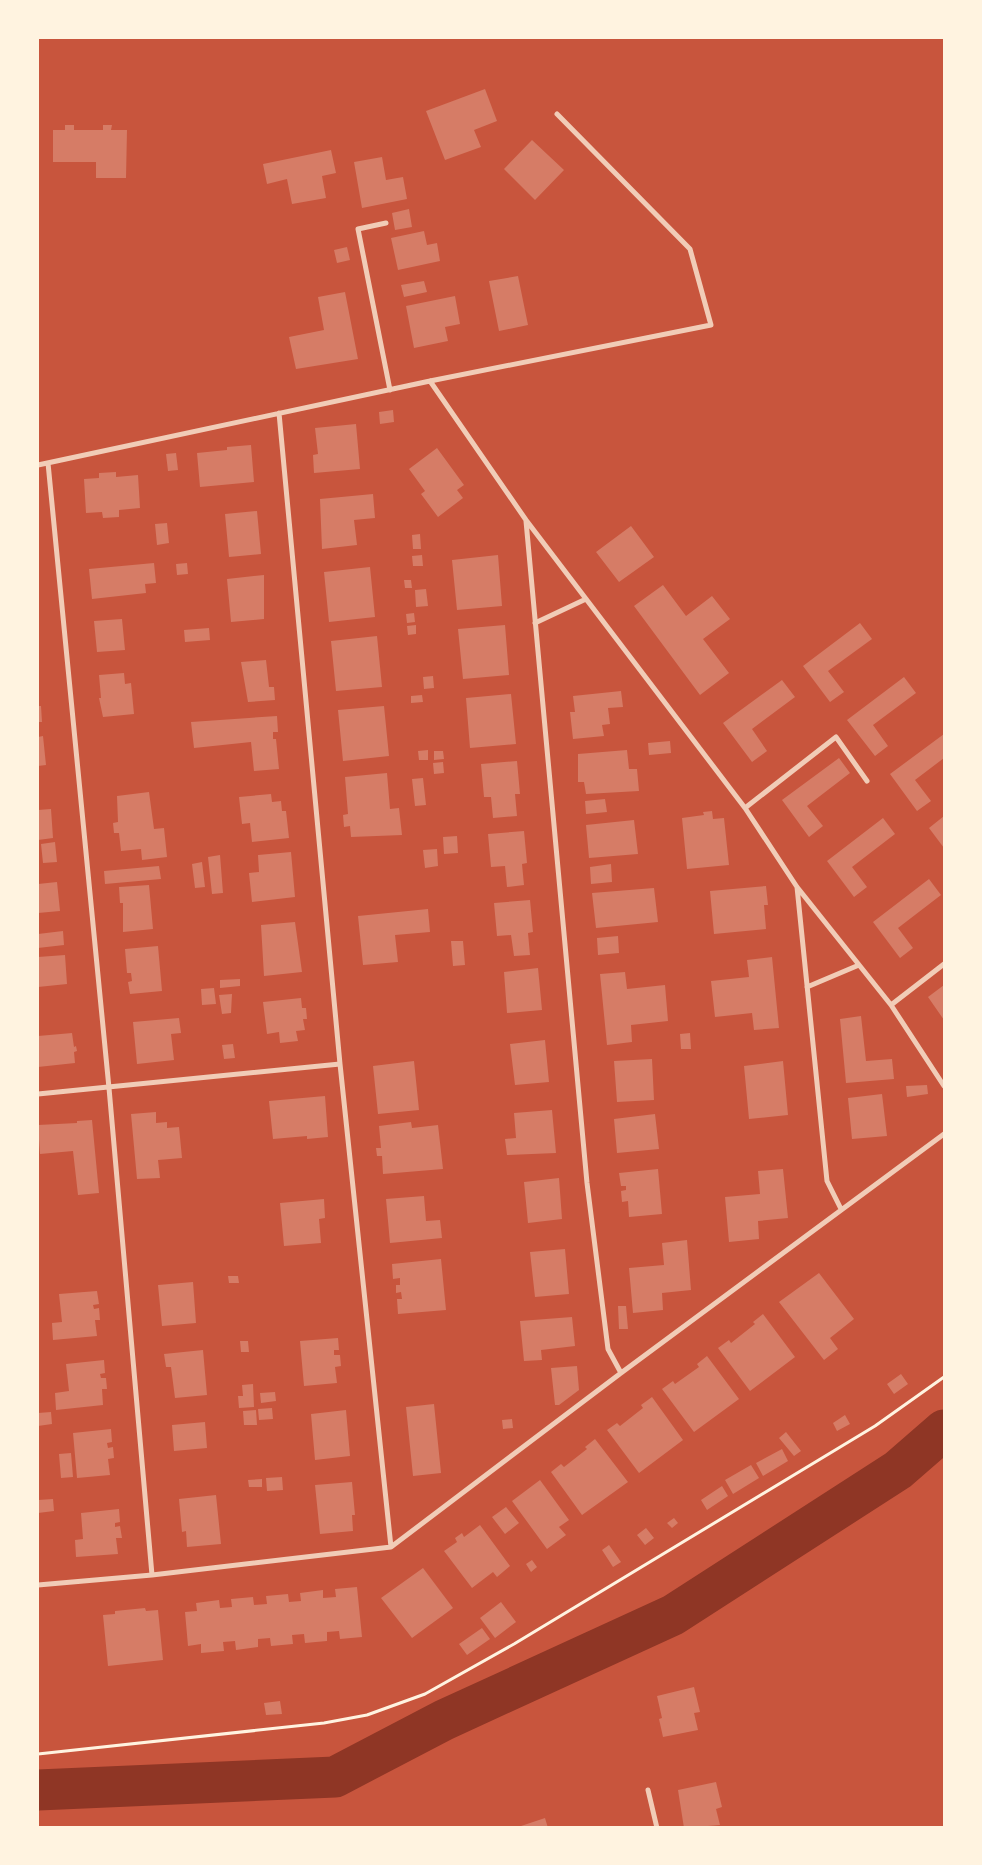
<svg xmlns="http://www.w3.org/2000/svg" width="982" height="1865" font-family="Inter,sans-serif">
<rect width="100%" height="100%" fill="#c8553d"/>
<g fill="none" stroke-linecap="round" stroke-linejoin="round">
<path stroke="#8f3625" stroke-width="41" d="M38,1790L335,1777L444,1720L673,1615L898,1470L944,1430"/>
</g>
<path fill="#d67c66" d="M485,89L497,121L474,130L481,147L445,160L426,111Z
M65,125H74V130H103V125H112L111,130H127L126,178H96V162H53V130H65Z
M532,140L564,170L535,200L504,169Z
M331,150L336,173L322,176L326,198L292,204L287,179L267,184L263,164Z
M382,157L386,180L403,177L407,199L362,208L354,162Z
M409,209L412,227L395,230L392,213Z
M424,231L427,245L437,243L440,261L398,270L391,238Z
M347,247L350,260L337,263L334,250Z
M518,276L528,325L499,331L489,281Z
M424,281L427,292L404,297L401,285Z
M345,292L358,359L296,369L289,337L324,330L318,297Z
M455,296L460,324L445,327L448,341L414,348L406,306Z
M393,410L394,422L380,424L379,412Z
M356,424L360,469L314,473L313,455L318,454L315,428Z
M251,445L254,482L200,487L197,453L227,450V447Z
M437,448L464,485L457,490L463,498L438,517L421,494L425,491L409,469Z
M176,453L178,470L168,471L166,454Z
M116,472V477L138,475L140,508L119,510V517L103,518L102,512L86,513L84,479L99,478V473Z
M373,494L375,518L354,520L357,545L322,549L320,499Z
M257,511L261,554L229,557L225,514Z
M167,523L169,543L157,545L155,524Z
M631,526L654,557L619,582L596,552Z
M420,534L421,549H413L412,535Z
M422,555L423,566H413L412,556Z
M498,555L502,606L457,610L452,560Z
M154,563L156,583L145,584L146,593L92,599L89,569Z
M187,563L188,574L177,575L176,564Z
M370,567L375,617L329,622L324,572Z
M264,575V619L231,622L227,579Z
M404,580H411L412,588H405Z
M663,585L686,616L712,596L730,619L703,639L729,673L700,695L634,606Z
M426,589L428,606L416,607L415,590Z
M414,613L415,622L407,623L406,614Z
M122,619L125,650L97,652L94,621Z
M860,623L872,639L828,671L844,692L830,702L803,666Z
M416,625V634L408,635L407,626Z
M505,625L509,675L463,679L458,629Z
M209,628L210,640L185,642L184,630Z
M377,636L382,687L336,691L331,641Z
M266,660L269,687H274L275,700L248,702L241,662Z
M124,673L125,684L131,683L134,714L103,717L99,698H101L99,675Z
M433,676L434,688L424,689L423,677Z
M904,677L916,693L873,725L888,746L875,756L847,720Z
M782,680L795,697L752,729L767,751L752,762L723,723Z
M621,691L623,707L608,708L610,724L602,725L604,736L573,739L570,712H575L573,696Z
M511,694L516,744L470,748L466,698Z
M422,695L423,702L411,703V696Z
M38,706H41L42,722H38Z
M384,706L389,756L343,761L338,710Z
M277,716L278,732H273V739H276L279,769L254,771L251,742L194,748L191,722Z
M944,734V758L915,780L931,801L917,811L890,774Z
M43,736L46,765L38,766V737Z
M670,741L671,753L649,755L648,743Z
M428,750V760H419L418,751Z
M627,750L629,769H637L639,791L586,794L584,782H578V754Z
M434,751H443L444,759L434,760Z
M839,758L850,773L807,806L823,826L809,837L782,800Z
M517,761L520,794H515L517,816L493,818L491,797H484L481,764Z
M443,762L444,773L434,774L433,763Z
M387,773L390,809L399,808L402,835L351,837L350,826L344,827L343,815L348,814L345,777Z
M423,778L426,805L415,806L412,779Z
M149,792L154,829L164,828L167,857L142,860L141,849L121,851L119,833H114L113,823L118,822L117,796Z
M271,794L272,802L281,801L282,811H286L289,838L252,842L250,823L242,824L239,797Z
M605,799L607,812L586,814L585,801Z
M51,809L53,838L38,840V810Z
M712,811L713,819L724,818L729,865L687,869L682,818L704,815L703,812Z
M944,816V848L929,828Z
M883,818L895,834L852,867L867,887L854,897L827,861Z
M634,820L638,854L589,858L586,825Z
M524,831L527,863L522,864L524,885L507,887L505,866L491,867L488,834Z
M457,836L458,853L444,854L443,837Z
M55,842L57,862L43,863L41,844Z
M437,849L438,866L425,868L423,850Z
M291,852L295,897L252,902L249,873L259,872L258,855Z
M220,855L223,893L212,894L208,857Z
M202,862L205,887L195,888L192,864Z
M611,864L612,882L591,884L590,867Z
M159,866L161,879L105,884L104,871Z
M929,879L941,895L898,928L913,948L900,958L873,922Z
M57,882L60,911L38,913V884Z
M149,885L153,929L123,932V903H120L119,887Z
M766,886L768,905H764L766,929L714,934L710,891Z
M654,888L658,922L596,928L592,893Z
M530,900L533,932L528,933L530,955L514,956L511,935L497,936L494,903Z
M428,909L430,932L395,935L398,962L363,965L358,916Z
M295,922L302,972L264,976L261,925Z
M63,931L64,945L38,948V934Z
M618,936L619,953L598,955L597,938Z
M451,941H463L465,965L453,966Z
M158,946L162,991L130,994L128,982L132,981L131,973H127L125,949Z
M65,955L67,984L38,987V957Z
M772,957L779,1028L754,1030L752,1013L715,1017L711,981L749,977L747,960Z
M538,968L542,1010L507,1013L504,972Z
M625,972L627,989L665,985L668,1021L631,1025L632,1042L607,1045L600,974Z
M240,979V986L220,988V980Z
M944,985V1020L928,997Z
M214,988L216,1004L202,1005L201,989Z
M232,994L231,1013L222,1014L219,995Z
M301,998L302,1008H306L307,1019H303L305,1030L296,1031L298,1041L280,1043L279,1032L267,1034L263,1002Z
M861,1016L866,1061L892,1059L894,1079L846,1083L840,1019Z
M179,1018L181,1033L171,1034L174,1060L137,1064L133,1022Z
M72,1033L74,1047L76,1046L77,1051L74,1052L75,1063L38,1067V1036Z
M690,1033L691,1049H681L680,1034Z
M545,1040L549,1082L515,1085L510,1044Z
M233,1044L235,1058L224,1059L222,1045Z
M652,1059L654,1100L617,1102L614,1061Z
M414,1061L419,1110L378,1114L373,1066Z
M783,1061L788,1115L749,1119L744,1066Z
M927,1085L928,1094L907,1097L906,1086Z
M882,1094L887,1136L852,1139L848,1098Z
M325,1096L328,1137L307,1139V1136L273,1139L269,1101Z
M552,1110L556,1153L507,1155L505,1139L516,1138L514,1113Z
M156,1112V1123L167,1122V1128L179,1127L182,1158L158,1160L160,1178L137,1179L131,1114Z
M655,1114L659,1149L617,1153L614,1119Z
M92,1120L99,1193L78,1195L73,1151L40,1154L38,1125L77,1123V1121Z
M411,1122L412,1128L438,1125L443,1169L383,1174L382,1156H377L376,1148H381L379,1126Z
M658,1169L662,1214L629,1217L628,1201L622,1202L621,1191L626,1190V1186H621L619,1173Z
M783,1169L788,1218L758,1221L759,1239L729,1242L725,1197L760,1194L758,1171Z
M559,1178L562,1219L528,1223L524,1182Z
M424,1196L426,1221L440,1220L442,1238L390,1243L386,1199Z
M324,1199L325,1218L319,1219L321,1243L284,1246L280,1203Z
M687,1240L691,1290L662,1293L663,1310L633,1313L629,1268L664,1265L662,1243Z
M565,1249L569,1294L535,1297L530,1252Z
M441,1259L446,1310L398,1314L397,1299H402L401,1292L396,1293V1285H400V1278L393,1279L392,1264Z
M819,1273L854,1319L830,1338L838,1349L824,1360L779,1302Z
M228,1276H238L239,1283H229Z
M193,1282L196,1323L162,1326L158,1285Z
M97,1291L99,1304L93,1305L94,1309L99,1308L100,1320H95L97,1336L53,1340L52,1323L62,1322L59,1294Z
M618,1306H626L628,1329H619Z
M763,1314L795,1357L750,1391L718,1348L729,1340L731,1343L755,1324L753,1322Z
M572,1317L575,1346L541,1350L542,1360L524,1361L520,1321Z
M338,1338L339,1350H334V1355H340L341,1366L335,1367L337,1383L304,1386L300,1341Z
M240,1341H248L249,1352H241Z
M203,1350L207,1395L175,1398L171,1367H166L164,1354Z
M707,1356L739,1399L694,1432L662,1389L673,1381L675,1384L699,1367L697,1364Z
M104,1360L105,1373L100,1374L101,1378H106L107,1389H102L103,1405L56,1410L55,1393L69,1391L66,1364Z
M577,1366L579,1390L559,1405H555L551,1368Z
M901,1374L908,1384L894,1394L887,1384Z
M253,1384L254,1407L239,1408L238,1396H243L242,1385Z
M275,1392L276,1401L261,1403L260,1393Z
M652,1397L683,1440L639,1473L607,1430L617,1423L620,1426L643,1408L641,1405Z
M434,1404L441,1473L413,1476L406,1407Z
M272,1408L273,1419L259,1420L258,1409Z
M256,1410L257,1425H244L243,1411Z
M346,1410L350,1456L315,1460L311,1414Z
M51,1412L52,1424L38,1426V1413Z
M845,1415L850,1424L837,1431L833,1423Z
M512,1419L513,1428L503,1429L502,1420Z
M205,1422L207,1448L174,1451L172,1425Z
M111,1429L112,1442L107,1443L108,1448L113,1447L114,1458L108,1459L110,1475L77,1478L73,1433Z
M786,1432L801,1451L794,1456L779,1438Z
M595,1439L628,1482L582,1515L551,1472L561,1464L564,1467L587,1449L585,1447Z
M782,1449L788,1461L763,1476L756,1463Z
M71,1453L73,1477L61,1478L59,1454Z
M751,1465L759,1478L733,1494L725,1480Z
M282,1477L283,1490L267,1491L266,1478Z
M262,1479V1487H249L248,1480Z
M540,1480L569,1520L559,1527L566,1535L547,1549L512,1501Z
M352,1482L355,1515H352L353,1531L320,1534L315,1485Z
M722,1486L728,1496L707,1510L701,1500Z
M216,1495L221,1544L187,1547L186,1531L182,1532L179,1499Z
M53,1499L54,1511L38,1513V1500Z
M506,1507L519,1523L505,1534L492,1517Z
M119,1509L120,1522L115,1523V1527L120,1526L122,1538H116L118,1554L76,1557L75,1540L83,1539L81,1513Z
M674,1518L678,1523L672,1528L667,1523Z
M480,1525L510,1566L497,1577L493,1572L472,1588L444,1551L457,1542L455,1538L462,1533L464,1537Z
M646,1528L654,1538L645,1545L637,1535Z
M609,1545L621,1562L613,1567L602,1550Z
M532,1560L537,1567L531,1572L526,1564Z
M423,1568L453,1608L412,1638L381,1598Z
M357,1587L362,1637L340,1639L339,1631L327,1632V1641L305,1643L304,1634L292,1635L293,1644L271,1646L270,1638L258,1639V1647L236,1650L235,1641L223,1642L224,1651L201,1653V1644L188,1646L185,1612L197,1611L196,1603L219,1600L220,1608L232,1607L231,1599L253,1597L254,1605L267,1604L266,1596L288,1594L289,1602L301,1601L300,1593L323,1590V1598L336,1597L335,1589Z
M501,1602L516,1622L495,1638L480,1618Z
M145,1608L146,1611L158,1610L163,1660L108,1666L103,1615L115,1614V1611Z
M482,1628L490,1639L467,1655L459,1644Z
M694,1687L700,1712L694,1713L698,1730L663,1737L659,1719L662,1718L657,1696Z
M280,1701L282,1714L266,1715L264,1703Z
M716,1782L722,1807L716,1809L720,1825L684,1828L678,1790Z
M545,1818L548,1828H518V1827Z"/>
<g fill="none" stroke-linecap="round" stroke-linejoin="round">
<path stroke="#fff3e0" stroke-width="3" d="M38,1754L324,1723L367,1715L425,1694L514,1644L875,1426L944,1377"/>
<path stroke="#f1ccb7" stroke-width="5" d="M386,223L358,229L390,390
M430,381L526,520L745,808L797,887L891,1005L944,1086
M279,413L340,1064L391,1547
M48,463L109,1088L152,1575
M38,465L430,381L711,325L690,249L557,114
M526,521L587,1183L608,1349L621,1373
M535,623L586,599
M745,808L836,737L867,781
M797,887L827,1181L841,1209
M807,987L859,965
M891,1005L944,964
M38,1094L340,1064
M38,1585L152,1575L391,1547L621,1373L944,1134
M648,1790L657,1828"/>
</g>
<rect width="982" height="1865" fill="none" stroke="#fff3e0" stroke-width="78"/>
</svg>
